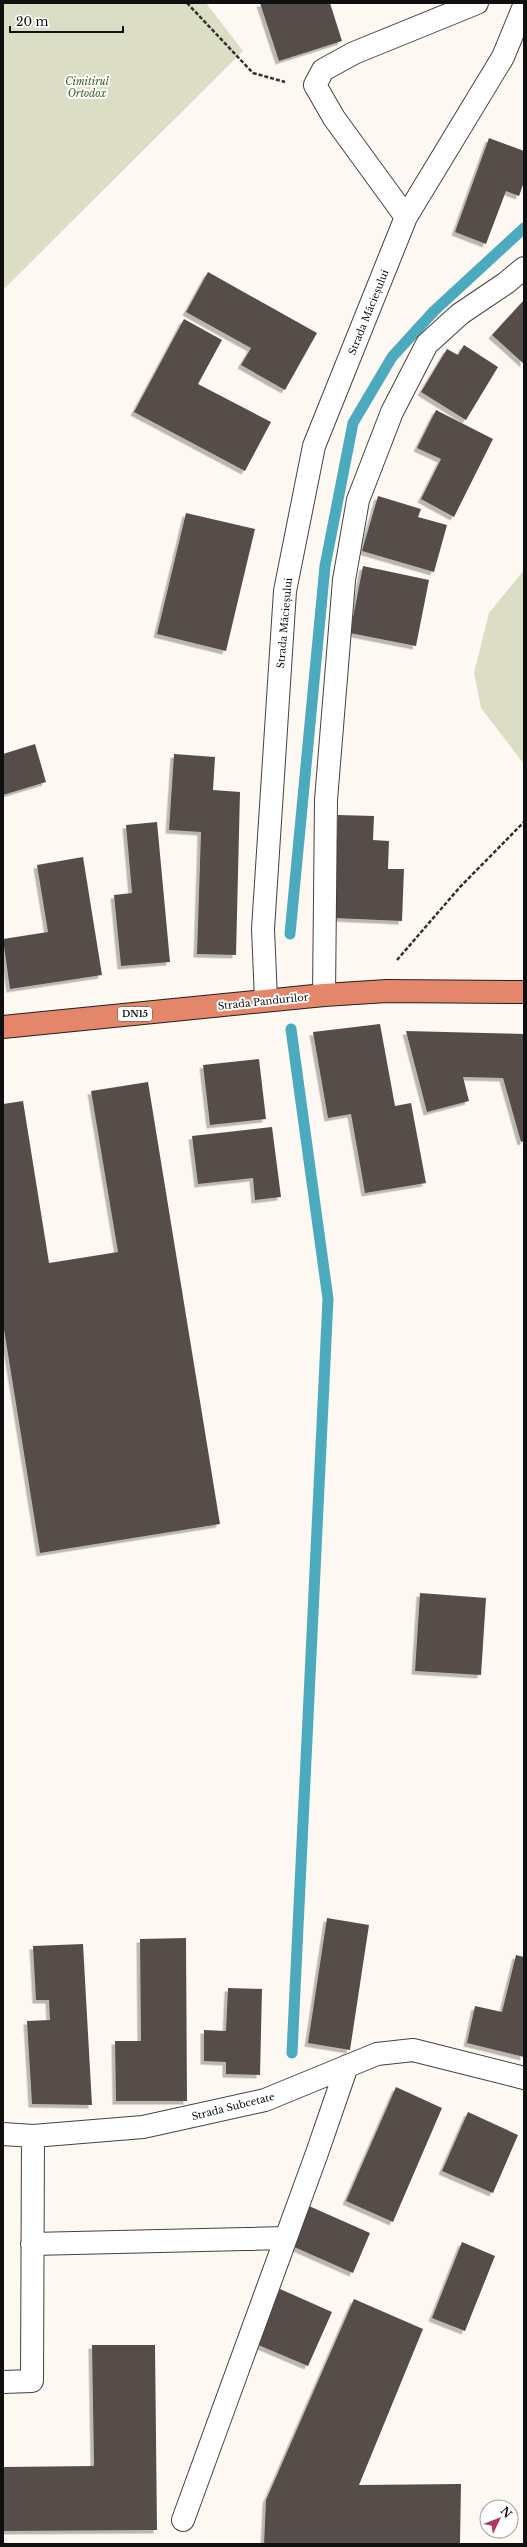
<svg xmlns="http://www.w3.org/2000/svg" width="527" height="2547" font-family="'Libre Baskerville',serif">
<defs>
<filter id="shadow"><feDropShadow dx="-3.5" dy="3.5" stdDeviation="0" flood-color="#0004"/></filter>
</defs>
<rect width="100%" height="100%" fill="#fdf9f2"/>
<path fill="#dbdec4" d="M3,3H206L243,51L3,290Z
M524,570V764L481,708L474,673L489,613Z"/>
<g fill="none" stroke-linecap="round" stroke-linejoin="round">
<path stroke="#4caabe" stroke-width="11" d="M290,934L325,566L353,423L392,357L434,311L524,228
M291,1029L328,1299L292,2053"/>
</g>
<path fill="#564e4c" filter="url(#shadow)" d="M260,3H330L342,41L279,61Z
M489,138L524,151V182L519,196L506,191L486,244L455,232Z
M208,272L317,333L285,390L241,365L251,348L186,312Z
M524,300V364L492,335Z
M184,319L222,340L198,384L271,422L245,471L134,412Z
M464,345L498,367L466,420L421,392L447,349L458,355Z
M436,410L493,439L454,517L421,499L441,459L417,448Z
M378,496L421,509L418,517L447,525L434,572L362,551Z
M186,513L255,529L226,651L157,634Z
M363,566L429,580L416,646L350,633Z
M35,744L46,782L3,795V754Z
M174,754L215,757L213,790L240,792L236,955L197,954L201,832L169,830Z
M338,815L374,816L373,840L389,841L388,869H404L402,921L334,918Z
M157,822L170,962L121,966L114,895L132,893L126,825Z
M83,857L102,975L10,989L3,939L48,932L37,865Z
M380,1024L395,1106L411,1103L426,1183L365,1193L351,1114L328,1118L313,1032Z
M406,1031L524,1034V1141L521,1142L503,1078L463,1077L469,1101L427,1112Z
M259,1059L266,1119L210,1125L203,1065Z
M148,1082L220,1524L40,1553L3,1323V1104L23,1101L49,1263L118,1252L91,1091Z
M272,1127L281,1197L255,1200L253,1178L198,1184L192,1136Z
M420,1593L486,1598L481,1675L415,1671Z
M327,1918L369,1925L350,2050L308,2043Z
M186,1938L187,2101H116L115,2041H141L140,1939Z
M83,1944L92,2105L32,2104L27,2021L50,2020L49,2000H36L33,1946Z
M516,1955L524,1957V2057L467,2043L475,2006L502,2012Z
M228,1988L262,1989L260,2075L226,2074V2062L204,2061V2030L226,2031Z
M396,2087L442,2108L393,2222L346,2201Z
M468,2112L518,2135L493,2193L442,2171Z
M309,2206L370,2233L353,2273L292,2246Z
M462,2242L495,2256L465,2331L432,2318Z
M280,2289L332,2312L308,2366L256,2344Z
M354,2299L423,2329L359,2485L461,2484L460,2544H264L266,2500Z
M92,2345H155L157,2530L3,2531V2467L94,2466Z"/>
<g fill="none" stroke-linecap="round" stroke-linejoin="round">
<g stroke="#424242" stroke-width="24">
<path id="minor" d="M406,217L334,118L315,85L323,70L354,53L477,3
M324,995L326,800L344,580L358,500L392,412L427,344L460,314L506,283L524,268
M266,1000L263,929L285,591L314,446L406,217L503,57L524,6
M3,2134L33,2136L143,2127L265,2100L377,2054L413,2050L524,2078
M32,2244L286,2238
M3,2382L32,2381L33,2136
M183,2520L317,2153L347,2066"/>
</g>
<g stroke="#202020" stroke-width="24">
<path id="highway" d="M3,1027L324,995L387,991L524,992"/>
</g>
<path stroke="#313131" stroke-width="2.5" stroke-dasharray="4 2" stroke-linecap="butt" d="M187,3L253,73L285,82
M397,960L460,887L524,822"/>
<use href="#minor" stroke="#fff" stroke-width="22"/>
<use href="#highway" stroke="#e3866a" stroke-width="22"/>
</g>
<g text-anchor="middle" stroke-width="4" stroke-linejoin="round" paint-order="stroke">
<rect fill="#fff" stroke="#575757" stroke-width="1" x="118" y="1007" width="34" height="14" rx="3"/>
<g font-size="9" font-weight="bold" fill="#0f0f0f">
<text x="135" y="1017">DN15</text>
</g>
<g font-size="10" font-style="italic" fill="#3f5f26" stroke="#fff">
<text x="87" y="85">Cimitirul<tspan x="87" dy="12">Ortodox</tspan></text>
</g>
<g font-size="10" fill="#0f0f0f" stroke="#fff">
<text transform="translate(368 312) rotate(-68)" y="4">Strada Măcieșului</text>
<text transform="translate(284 623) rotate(-85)" y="4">Strada Măcieșului</text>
<text transform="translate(263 1001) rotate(-6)" y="4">Strada Pandurilor</text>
<text transform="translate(233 2106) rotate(-14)" y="4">Strada Subcetate</text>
</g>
</g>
<rect width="527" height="2547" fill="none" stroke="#0f0f0f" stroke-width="8"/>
<g transform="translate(499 2519) rotate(47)"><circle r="19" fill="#ffffff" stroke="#9f9f9f"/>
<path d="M0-3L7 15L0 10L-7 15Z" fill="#af3757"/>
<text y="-6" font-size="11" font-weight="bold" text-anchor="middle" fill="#0f0f0f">N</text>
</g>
<path d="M10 26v6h113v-6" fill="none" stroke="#0f0f0f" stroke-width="2"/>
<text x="16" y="26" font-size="12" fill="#0f0f0f" stroke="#ffffff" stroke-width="3" paint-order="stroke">20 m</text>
</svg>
